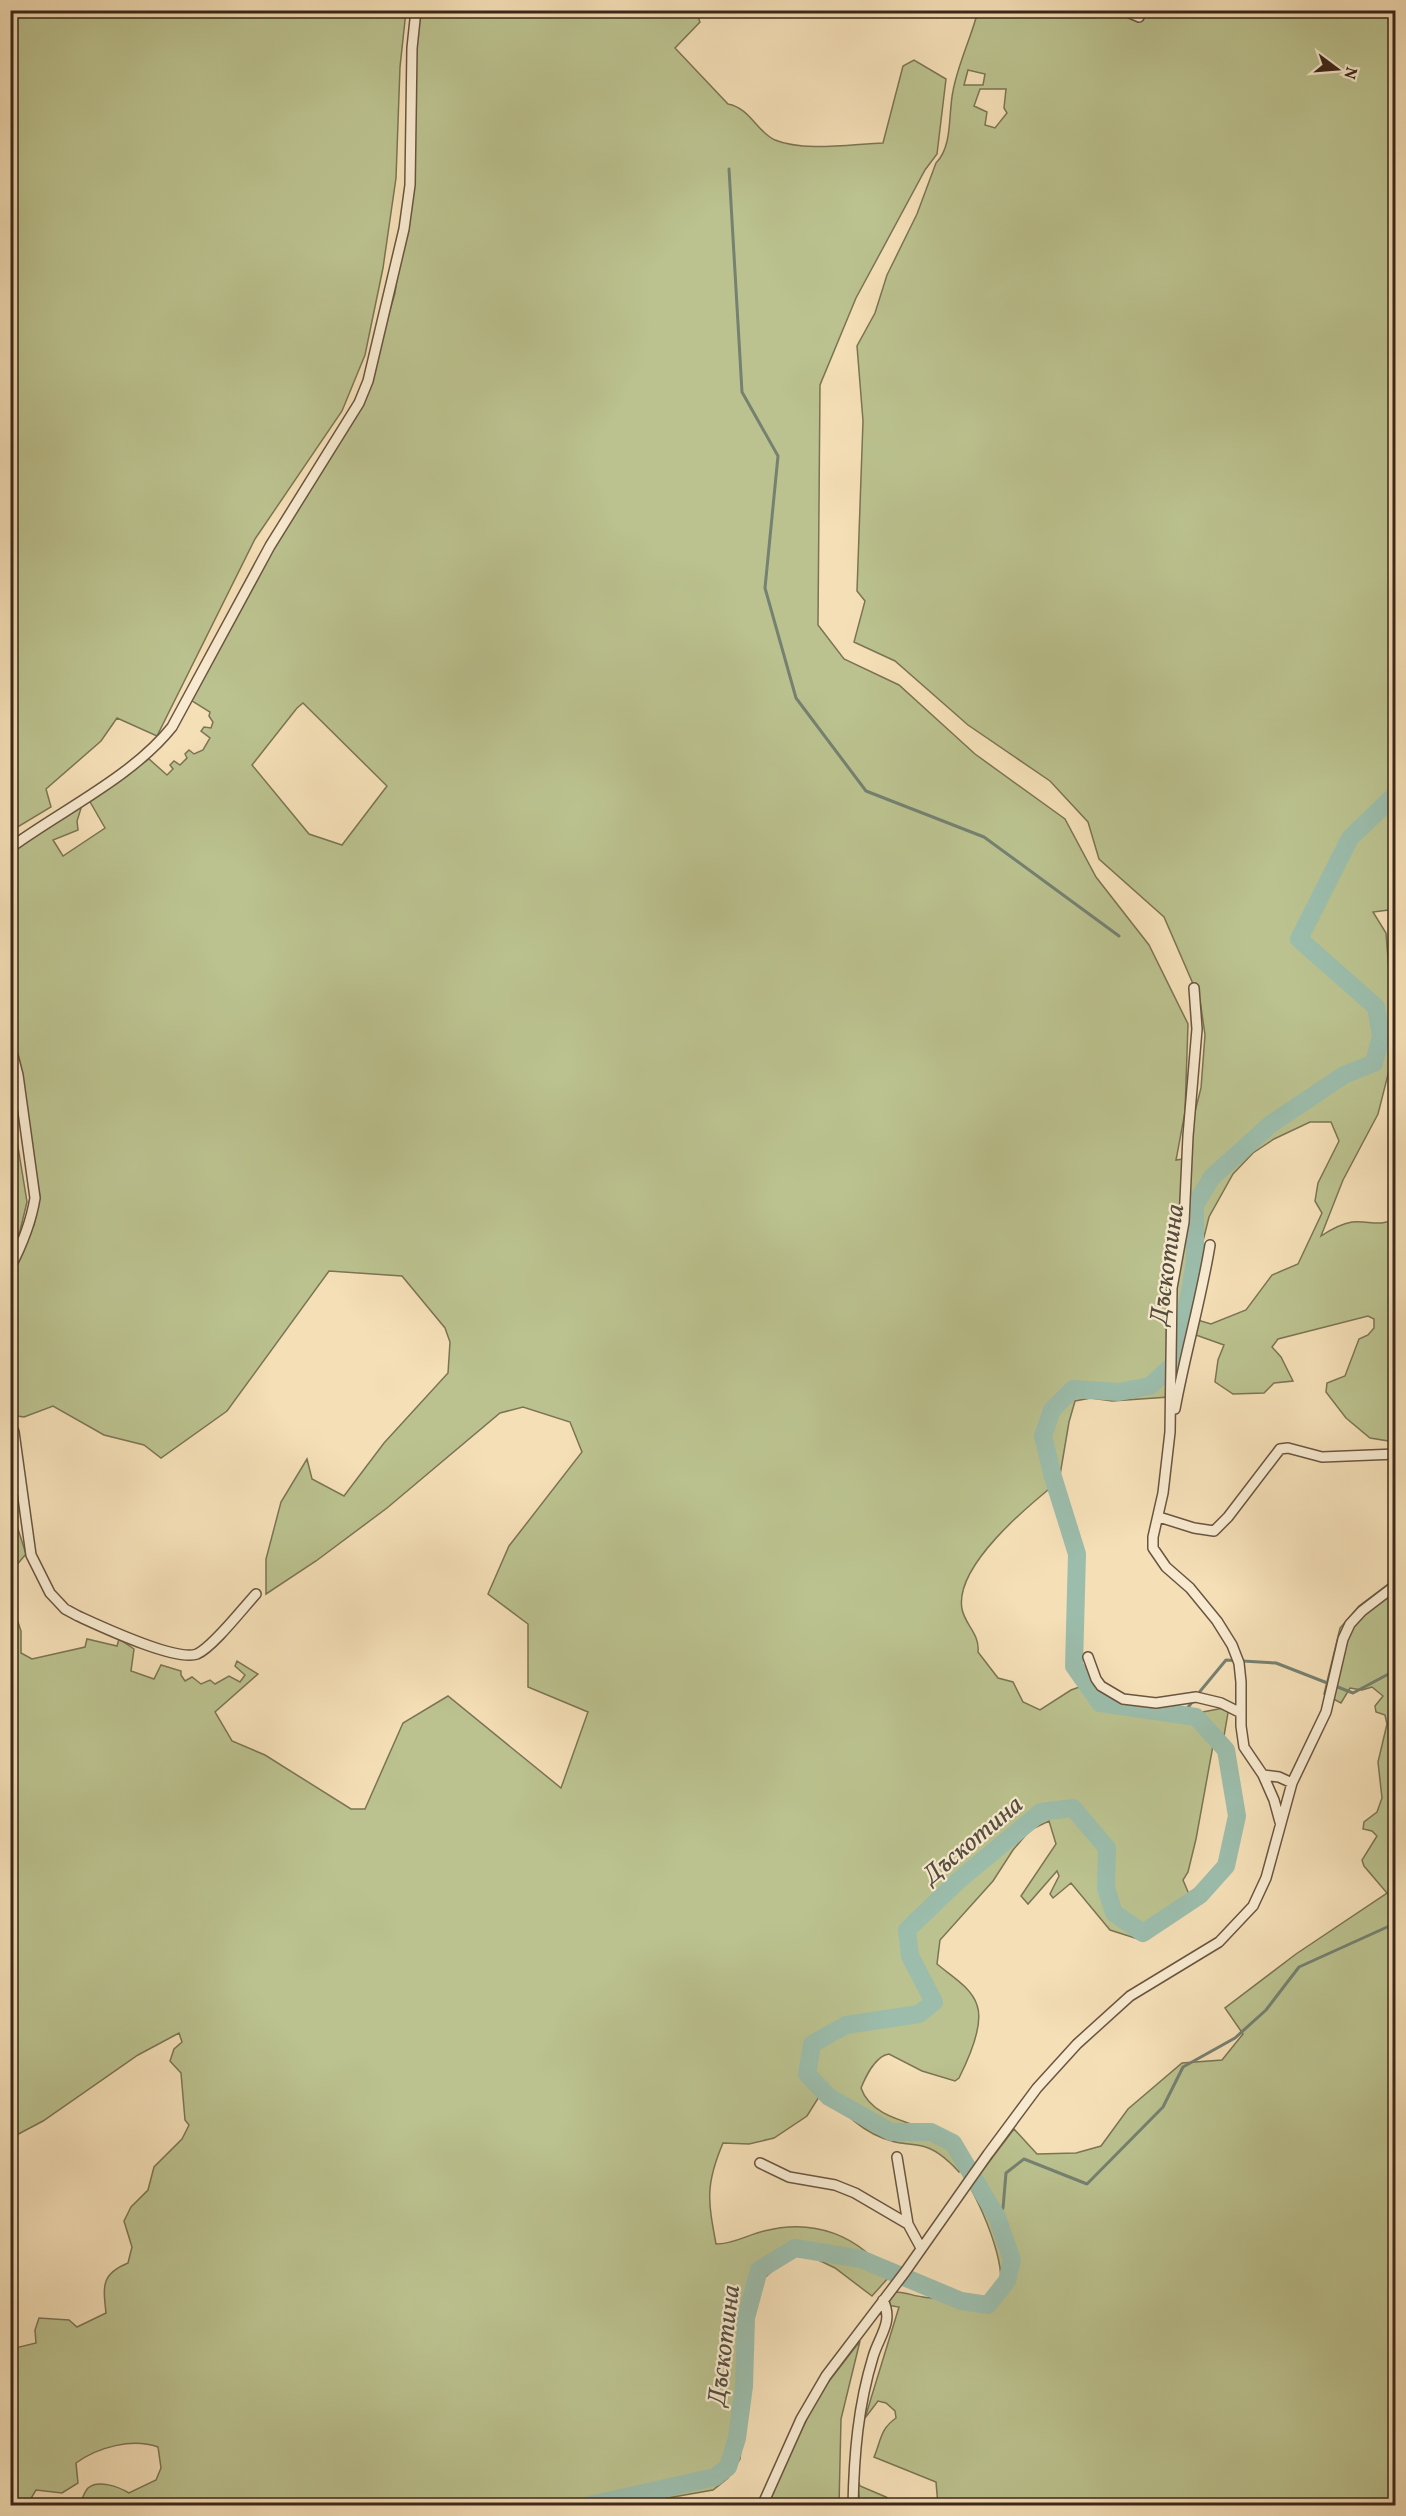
<svg xmlns="http://www.w3.org/2000/svg" width="1406" height="2516" font-family="Vollkorn,serif">
<rect width="100%" height="100%" fill="#f5dfb7"/>
<filter id="stains"><feTurbulence type="fractalNoise" baseFrequency=".00333" numOctaves="4"/><feColorMatrix values="0 0 0 0 .2 0 0 0 0 .09 0 0 0 0 .02 0 0 0 .5 -.17"/></filter>
<radialGradient id="worn" r=".72"><stop offset=".6" stop-color="#630" stop-opacity="0"/><stop offset="1" stop-color="#630" stop-opacity=".3"/></radialGradient>
<path fill="#bbc28f" stroke="#7b7454" stroke-width="1.5" fill-rule="evenodd" d="M11,10L406,11L400,67L396,178L383,268L365,355L342,411L255,539L157,736L117,718L101,741L46,789L51,807L11,831Z
M1020,10L1395,11L1396,909L1373,912L1386,933L1395,1047L1378,1114L1343,1180L1321,1236C1330,1230 1340,1224 1352,1222C1369,1220 1380,1228 1395,1218V1442L1370,1438L1346,1418L1326,1392L1327,1383L1345,1376L1359,1339L1368,1335L1374,1328V1319L1368,1316L1278,1339L1272,1347L1281,1357L1293,1381L1274,1383L1264,1393L1233,1394L1215,1382L1218,1360L1224,1345L1193,1334L1194,1320L1184,1328L1169,1397L1112,1401L1091,1398L1075,1401L1069,1422L1059,1481C1029,1505 954,1566 962,1609C965,1625 980,1634 978,1652L998,1678L1013,1682L1023,1702L1040,1710L1071,1690L1082,1686L1102,1703L1168,1708L1192,1714L1229,1707L1224,1736L1214,1740L1196,1839L1188,1872L1183,1880L1191,1899L1187,1910L1141,1940L1110,1930L1071,1883L1053,1898L1050,1894L1059,1876L1057,1871L1028,1904L1021,1896L1056,1844L1049,1821L1030,1830L1013,1850L993,1881L940,1940L937,1964C951,1976 971,1987 977,2005C984,2024 968,2060 959,2078L955,2081L922,2071L889,2054C875,2056 866,2076 861,2088C876,2131 950,2120 969,2157L959,2172C950,2162 936,2149 922,2146C913,2144 904,2144 895,2142C866,2135 837,2112 827,2084L807,2116L774,2138L749,2144L723,2143C705,2185 708,2201 716,2244C734,2244 747,2235 764,2231C814,2218 859,2235 889,2277L872,2296L835,2268L800,2251L786,2259L754,2287L741,2355L744,2416L740,2459L728,2478L713,2490L662,2499L642,2506L78,2505C83,2501 83,2493 88,2488C98,2479 119,2487 129,2493L156,2480L161,2468L158,2447C132,2438 98,2447 76,2463L78,2483L62,2493L36,2490L27,2505H11V2349L36,2343L35,2330L39,2318L69,2320L77,2327L106,2313C103,2286 101,2274 128,2263L132,2247L124,2221L131,2207L148,2190L154,2167L182,2139L189,2125L185,2120L181,2073L170,2061L174,2049L182,2042L179,2033L138,2055L43,2121L11,2138V1601L21,1631V1653L32,1659L85,1647L87,1639L117,1646L119,1639L134,1649L131,1671L154,1679L161,1665L181,1671V1675L185,1681L192,1677L201,1684L210,1680L215,1684L229,1676L240,1682L245,1675L235,1666L237,1661L258,1674L215,1712L232,1741L265,1755L351,1809H365L403,1723L448,1696L561,1788L588,1712L528,1687V1624L488,1594L509,1546L582,1452L570,1422L523,1407L500,1413L387,1508L316,1561L266,1594V1559L281,1502L307,1459L312,1479L344,1496L384,1443L448,1373L450,1342L445,1328L402,1276L329,1271L227,1411L161,1458L144,1445L104,1435L53,1406L24,1417L11,1415L10,1271L34,1225L40,1197L20,1069L11,1049V843L82,805L77,821L78,830L53,840L63,856L105,828L89,800L149,759L167,775L173,769L170,765L174,761L180,765L187,758L185,754L189,750L194,754L203,750L210,738L201,731L204,727L211,728L213,722L209,716L210,712L192,701L195,688L371,376L395,293L412,170L418,11H696L700,22L675,48L728,104C750,108 757,132 775,140C804,152 852,144 883,143L903,66L914,60L946,79L937,154L925,170L856,298L820,385L818,625L844,659L899,685L975,754L1065,819L1096,877L1149,945L1188,1024L1185,1112L1176,1160L1183,1159L1201,1088L1205,1035L1200,1000L1164,917L1099,859L1088,822L1050,781L968,725L895,661L854,642L865,601L857,591L863,421L857,346L875,313L887,275L917,214L936,163C953,146 948,114 953,91C958,64 971,38 978,11L1019,13ZM968,70L985,74L983,85H964ZM980,89H1006L1004,108L1007,113L995,128L985,125L987,112L974,106ZM303,703L387,786L342,845L309,834L252,765L297,708ZM1310,1122H1331L1339,1141L1318,1183L1315,1201L1322,1213L1298,1264L1272,1275L1246,1310L1211,1324L1194,1319L1204,1263L1203,1241L1209,1217L1233,1174L1253,1153L1274,1139Z
M11,1104L27,1202L20,1231L11,1248Z
M11,1480L17,1526L26,1554L15,1567L11,1569Z
M1395,1579V2505H938L936,2482L874,2457C881,2441 880,2429 896,2418L895,2411L886,2403L878,2401L865,2418L899,2307L886,2305L896,2292C905,2292 914,2296 923,2297C934,2299 945,2297 956,2300C964,2303 973,2309 982,2308C1026,2301 981,2206 970,2187L1014,2129L1037,2154L1076,2153L1101,2146L1128,2109L1182,2063L1222,2060L1243,2034L1225,2008L1296,1954L1387,1893L1364,1866L1362,1860L1377,1836L1372,1831L1363,1829L1364,1822L1377,1812L1382,1798L1378,1762L1387,1724L1385,1715L1376,1712L1375,1706L1383,1696L1372,1687L1362,1690L1350,1688L1341,1703L1324,1694L1340,1628L1359,1606Z
M860,2341L841,2419L839,2505L765,2506L819,2394Z
M857,2478L860,2486L886,2497L898,2505H860Z"/>
<g fill="none" stroke-linecap="round" stroke-linejoin="round">
<path stroke="#758171" stroke-width="3" d="M729,169L742,392L778,456L765,588L796,698L866,791L984,837L1119,936
M1197,1695L1226,1660L1276,1663L1353,1693L1396,1670
M1182,1715L1193,1701
M997,2217L1003,2208L1006,2173L1024,2159L1087,2184L1163,2107L1183,2067L1235,2038L1266,2010L1299,1967L1396,1923"/>
<path stroke="#9cbdac" stroke-width="18" d="M585,2506L715,2477L728,2467L737,2438L744,2386L746,2318L759,2270L795,2248L861,2259L961,2301L988,2305L1007,2281L1012,2260L997,2217L953,2143L931,2132H891L829,2097L807,2074L812,2044L846,2025L919,2014L934,2002L910,1956L907,1930L959,1880L1041,1812L1073,1808L1107,1848L1106,1888L1114,1913L1143,1933L1200,1895L1226,1866L1237,1816L1226,1750L1196,1717L1100,1703L1074,1666L1077,1554L1053,1477L1043,1436L1052,1410L1073,1389L1119,1392L1150,1386L1172,1366L1182,1337L1195,1261V1205L1212,1177L1271,1124L1344,1075L1374,1063L1381,1036L1376,1007L1299,939L1350,838L1396,794"/>
<g stroke="#6a5540" stroke-width="12">
<path id="minor" d="M1123,10L1139,17
M10,848C62,810 132,777 172,727L270,546L359,403L368,381L404,229L410,185L412,48L416,10
M1194,988L1197,1029L1188,1136L1184,1222L1172,1288L1170,1432L1163,1493L1153,1537V1548L1166,1567L1190,1588L1217,1621L1232,1645L1239,1663L1241,1682V1726L1244,1747L1263,1775L1274,1800L1280,1822
M10,1044L18,1075L35,1198C31,1223 22,1245 10,1268
M1175,1409C1185,1354 1201,1300 1210,1245
M10,1424L14,1432L31,1555L50,1593L65,1609L78,1616C100,1626 176,1662 197,1654C213,1647 243,1608 256,1594
M1159,1517L1194,1528L1214,1531L1228,1517L1280,1449L1288,1448L1322,1457L1396,1454
M1088,1657L1096,1679L1101,1686L1123,1699L1156,1703L1196,1697L1221,1703L1241,1713
M1263,1775L1279,1777L1292,1783
M897,2157L908,2224
M760,2163L789,2177L835,2185L855,2193L908,2224L921,2248
M762,2506L801,2419L826,2376L905,2272L988,2154L1037,2088L1077,2044L1130,1996L1219,1942L1253,1906L1266,1878L1292,1783L1326,1712L1343,1639L1350,1624L1362,1611L1396,1585
M853,2506C854,2455 858,2406 873,2357C879,2336 894,2322 883,2300"/>
</g>
<use href="#minor" stroke="#f8ead0" stroke-width="9"/>
</g>
<g text-anchor="middle" stroke-width="4.5" stroke-linejoin="round" paint-order="stroke">
<g font-size="26" font-style="italic" fill="#534c3e" stroke="#f8ead0">
<text transform="translate(1166 1264) rotate(-82)" y="9">Дъскотина</text>
<text transform="translate(972 1839) rotate(-40)" y="9">Дъскотина</text>
<text transform="translate(723 2345) rotate(-83)" y="9">Дъскотина</text>
</g>
</g>
<rect width="1406" height="2516" fill="none" stroke="#f5dfb7" stroke-width="36"/>
<rect x="12" y="12" width="1382" height="2492" fill="none" stroke="#3b2719" stroke-width="3"/>
<rect x="18" y="18" width="1370" height="2480" fill="none" stroke="#3b2719" stroke-width="1.5"/>
<g transform="translate(1337 69) rotate(106)" stroke="#f8ead0" stroke-width="4.5" paint-order="stroke">
<path d="M0-4.5L10 22L0 15L-10 22Z" fill="#3b2719"/>
<text y="-9" font-size="16" font-weight="bold" text-anchor="middle" fill="#3b2719">N</text>
</g>
<rect width="100%" height="100%" filter="url(#stains)"/>
<rect width="100%" height="100%" fill="url(#worn)"/>
</svg>
